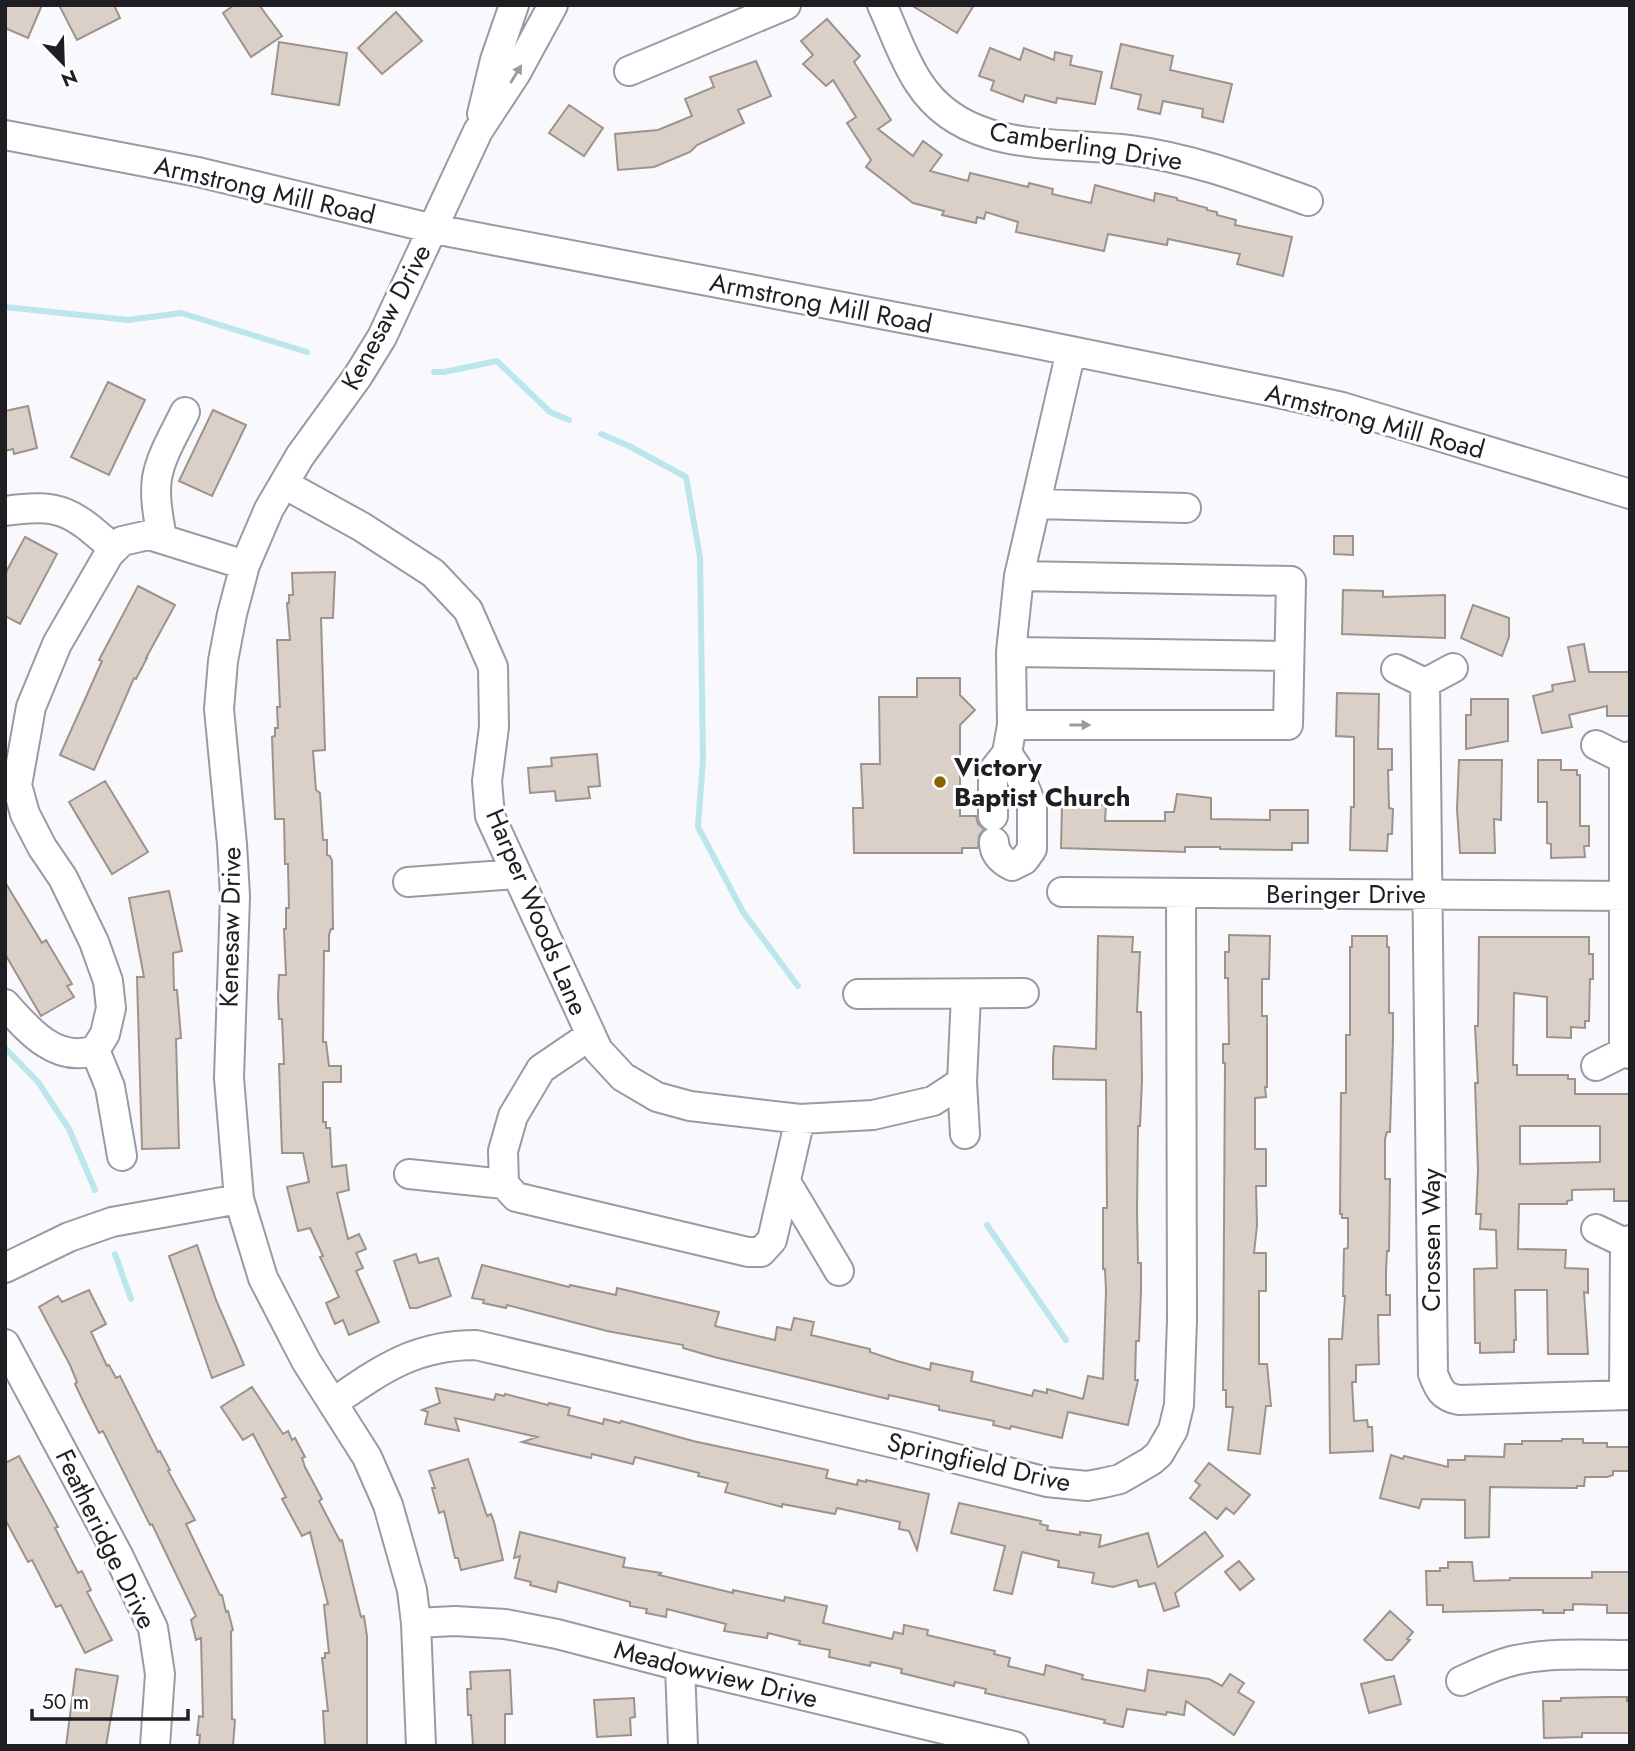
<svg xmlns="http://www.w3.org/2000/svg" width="1635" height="1751" font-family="Jost,sans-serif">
<rect width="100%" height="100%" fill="#f8f8fd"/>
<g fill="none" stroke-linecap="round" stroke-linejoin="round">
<path stroke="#bbe6ec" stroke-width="6" d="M5,307L128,320L181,313L307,352
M434,372H444L497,361L550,412L569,420
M601,434L629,446L686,477L700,557L703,759L698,827L743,912L798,986
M5,1048L38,1082L69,1129L95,1190
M987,1225L1066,1340
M115,1254L131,1299"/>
</g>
<path fill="#dbd0c7" stroke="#9d938b" stroke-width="2" fill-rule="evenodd" d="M5,5H42L28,38L5,28Z
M59,5H114L120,18L77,40Z
M234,5H259L282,36L251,57L223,13Z
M911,5H974L957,33Z
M396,12L422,41L382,74L358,48Z
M827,19L860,56L854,62L891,120L878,129L913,156L923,141L942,155L930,171L968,181L970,173L1028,187L1029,183L1053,189L1052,194L1091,203L1095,185L1154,201L1155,193L1177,198V200L1207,208V210L1217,212V215L1236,220L1235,225L1292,237L1283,276L1237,264L1240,254L1168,239L1167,245L1108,234L1104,251L1016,232L1018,222L986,212L984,219L977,217L976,223L942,215L944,211L913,203L866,167L871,160L847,123L856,117L833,80L826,86L803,64L813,55L801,41Z
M279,42L347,53L339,105L272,94Z
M1121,44L1173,56L1170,70L1232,84L1223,122L1202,117L1203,109L1163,101L1160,114L1138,109L1141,95L1111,88Z
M990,48L1020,60L1024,48L1054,60L1055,52L1072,56L1070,65L1102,72L1095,104L1057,98L1056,103L1025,95L1023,102L991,90L994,81L979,76Z
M756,61L771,96L738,110L744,123L697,145L690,152L654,167L618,170L615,134L658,130L692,116L685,99L714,87L710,77Z
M569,105L603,128L584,156L549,133Z
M108,382L145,400L109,475L71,457Z
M28,406L37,448L14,454L13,449L5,451V411Z
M213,410L246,425L212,496L179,481Z
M1334,536H1353V555L1334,554Z
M25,537L57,554L20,624L5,616V574Z
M335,572L333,618H321L325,750L313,751L316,790L320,793L323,840H327V855L330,856L332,861L333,929H331L329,935V951H324L323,1042H326L329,1066H341V1082H323V1122H326V1128H330L332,1167L346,1165L349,1190L337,1193L348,1239L359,1234L366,1249L356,1253L363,1268L356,1271L379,1322L349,1335L343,1320L335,1324L326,1303L339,1297L320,1257L323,1256L310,1228L298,1231L287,1187L309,1182L303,1153H282L279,1064H284L282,1019H279L278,997L279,975H286L284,929H286V908H289L288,864H285L284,819H275L272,737L275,736V728H278L277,707H280L277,640H290L287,603H289V595H293L292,573Z
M138,586L175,605L146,658H147L136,679L134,678L94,770L60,755L102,661L99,660Z
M1343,590L1383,591V597L1445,595V638L1342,634Z
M1473,605L1509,618V637L1502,656L1461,638Z
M1584,644L1589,672H1630V716H1607V706L1569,715L1572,727L1542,733L1533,696L1553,691L1552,685L1575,681L1568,647Z
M917,678H960V695L975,710L960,725V816H976L978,824L984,829L979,836L978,848H962V853H854L853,808H863L861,764H880L879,697H917Z
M1337,693L1379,694L1378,749H1392V770H1388L1389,808L1393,809L1392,834H1388L1387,851L1350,850L1351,807H1354V737L1336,736Z
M1471,699H1508V741L1466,749V715H1471Z
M597,754L600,786L588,787L590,798L556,801L555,791L530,793L528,768L552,766L551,758Z
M1459,760H1502L1501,820L1494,819L1495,853H1460L1457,809Z
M1538,760H1561V770H1577V775H1580V826H1589V846H1584L1585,857L1551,858V844L1547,843V802H1538Z
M105,781L148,852L112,874L69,802Z
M1177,794L1211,798V819L1270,820V810H1308V843H1292V850L1220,849V847H1185V852L1061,848L1062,805H1106L1105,821H1165V812H1174Z
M5,882L42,943L46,940L72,984L67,986L74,997L41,1016L5,954Z
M169,891L182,951L173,953L174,990H177L181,1038L176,1039L179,1148L142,1149L137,977H144L129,898Z
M1229,935L1270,936L1269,979H1262V1016H1267V1087H1265L1266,1097L1255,1098V1149H1266V1186H1256L1257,1225L1254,1253H1266V1291H1259V1364H1267L1271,1406H1266L1260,1454L1228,1450L1233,1407H1226V1390H1223L1225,1063H1223V1044H1229L1228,978H1225V952H1229Z
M1098,936L1133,937L1132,952H1140L1137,1012H1141L1142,1080L1140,1126H1138L1137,1211L1138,1263H1141V1291L1139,1341H1136L1135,1380H1138L1128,1425L1068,1412L1062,1438L1011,1426L1010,1429L993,1425L994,1421L939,1410V1406L889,1395L888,1399L714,1357L683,1348V1345L607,1331L507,1305L506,1308L483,1303L484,1300L472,1298L482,1265L569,1287L570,1285L616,1295L617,1288L719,1312L715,1326L775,1340L777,1327L791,1330L794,1318L814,1322L811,1335L870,1349V1352L897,1361L930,1370L931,1363L973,1372L971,1381L1032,1396L1034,1390L1047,1393V1389L1083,1399L1088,1376L1103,1379L1106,1291L1105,1269H1103V1208H1107L1106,1080L1053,1079V1058L1054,1046L1096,1049Z
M1352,936H1387V947H1389V1013H1393V1039L1390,1132H1387L1385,1139V1179H1390L1389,1251H1387L1386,1271V1295H1390V1315H1378L1379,1364L1356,1365V1382H1352L1354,1421L1367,1420L1368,1427H1372L1373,1451L1330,1453L1329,1339H1342L1345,1296H1343L1344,1249L1348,1248V1218H1342V1214H1340L1341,1093H1346V1035H1350V947H1352Z
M1479,937H1589V954H1593V979H1590L1589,1021H1585V1028L1571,1027V1038L1547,1037V997L1514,993L1513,1065H1517V1075H1568V1079H1575V1094H1630V1201H1614V1189L1572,1190V1200L1567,1201V1204H1519L1518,1249L1566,1250L1565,1268L1588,1269V1293L1584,1292L1588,1354H1548L1547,1290H1515L1516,1340H1514V1352L1480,1353V1343H1475L1474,1269L1497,1268L1496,1230L1480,1229L1481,1214H1476L1478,1170L1475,1083H1478L1475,1026H1478ZM1520,1126H1600V1162L1520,1164Z
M197,1245L216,1300L244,1365L212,1378L169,1256Z
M416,1254L419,1263L438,1258L451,1296L417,1308H410L394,1261Z
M89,1290L106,1324L91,1332L107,1366L109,1365L116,1378L120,1376L158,1452L160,1451L170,1470L168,1471L195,1520L186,1524L220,1595H222L226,1612L228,1611L233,1630L231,1631L232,1719L235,1720L233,1746H199L200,1735H197L199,1716L203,1717L201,1638L196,1640L191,1620L196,1616L152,1524L150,1525L103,1431L99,1433L83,1401L75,1384L77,1382L70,1365L39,1307L58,1296L62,1302Z
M252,1387L283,1434L288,1431L292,1440L295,1438L305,1457L302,1458L305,1467L322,1499L319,1501L340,1541L342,1540L361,1617L364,1616L367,1636V1746H325L323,1711H328L322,1658H325V1653H329L324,1605L328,1604L310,1532L302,1536L282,1499L286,1497L253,1434L243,1440L221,1407Z
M436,1388L494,1400L496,1394L504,1396L505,1394L548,1405L549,1403L570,1408L568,1415L603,1424L604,1419L620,1423L621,1421L693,1441L828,1470L826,1478L857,1485L858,1480L866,1482V1480L929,1494L917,1550L909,1531L899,1529L900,1522L837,1508L835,1514L782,1504V1507L725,1492L728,1483L698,1476L699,1473L635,1457L633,1464L592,1454L591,1458L522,1442L537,1437L455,1418L459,1431L425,1424L428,1412L422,1410L440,1403Z
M1562,1439H1583V1443H1607V1447H1630V1471H1613V1475L1607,1477H1585L1584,1486H1577V1488L1490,1487L1489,1537L1465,1538V1500L1422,1499L1419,1508L1380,1498L1391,1455L1403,1459L1404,1456L1448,1467V1460H1465V1456L1504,1457L1505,1444H1522V1441H1562Z
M19,1456L58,1527L55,1528L78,1573L82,1571L91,1590L87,1592L112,1640L85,1653L61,1605L56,1607L32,1560L28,1562L5,1519V1463Z
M468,1459L487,1516L491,1514L494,1522L503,1560L461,1570L458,1558H455L444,1511L439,1513L432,1488H435L429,1471Z
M1209,1463L1250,1495L1234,1514L1226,1508L1217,1519L1190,1498L1200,1485L1195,1481Z
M959,1503L1041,1521L1040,1524L1048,1526L1047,1530L1080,1535V1532L1101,1535L1099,1547L1148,1533L1158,1567L1205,1532L1223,1556L1175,1593L1179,1606L1164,1611L1155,1583L1139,1587L1137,1580L1113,1587L1092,1583L1094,1573L1058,1567L1059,1561L1022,1552L1012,1594L994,1590L1005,1546L951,1533Z
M520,1532L625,1558L623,1567L661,1573L659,1575L733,1593V1590L784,1601L785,1597L827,1606L823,1623L892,1639L894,1632L903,1634L904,1625L928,1630L927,1635L995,1651L994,1654L1010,1658L1008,1666L1044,1675L1046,1665L1083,1675L1082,1679L1145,1691L1148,1670L1209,1679L1222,1686L1230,1674L1244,1683L1238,1692L1254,1702L1234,1735L1186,1701L1184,1715L1167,1712L1166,1715L1127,1709L1123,1727L1104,1723L1105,1720L985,1693L986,1689L955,1682L954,1686L901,1673L902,1669L871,1662L870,1666L829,1657L830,1650L799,1644L800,1641L768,1633L767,1638L724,1631L726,1624L667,1609L666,1617L646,1613L647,1609L630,1606V1602L558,1582L556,1592L530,1585L531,1582L515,1578L520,1556L514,1558Z
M1239,1561L1254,1579L1240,1590L1225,1572Z
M1448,1562H1472L1474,1581L1510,1580V1578H1592V1572H1630V1613H1607V1605L1573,1604V1610H1564V1613H1543V1610H1535L1443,1612V1605H1427L1426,1571H1440V1568H1448Z
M1390,1611L1413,1632L1407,1639L1410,1640L1392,1660H1386L1364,1640Z
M76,1669L118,1676L106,1746H66Z
M510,1670L512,1714H505V1746H473L471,1715H468L467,1689H471L470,1672Z
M1394,1676L1401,1704L1369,1713L1361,1684Z
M1609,1697H1627V1701H1630V1733H1582V1737L1544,1738L1543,1701H1561V1698Z
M634,1698L635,1717L630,1718L631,1735L597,1737L594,1700Z"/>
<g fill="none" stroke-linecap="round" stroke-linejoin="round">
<g stroke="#999aa5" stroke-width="32">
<path id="minor" d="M882,5C894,31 903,59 919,83C965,154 1056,141 1129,150C1191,158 1249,180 1308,201
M629,71L786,5
M482,114L495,60L514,5
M5,135L198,172L434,229L1017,340L1278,393L1342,407L1630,494
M284,484L362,527L433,573L468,610L493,667L494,727L487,781L490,816L598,1050L623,1077L657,1097L690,1106L800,1119L873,1115L933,1101L962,1082
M1036,504L1186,508
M5,511C62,503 72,512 114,549
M162,539C159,519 154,499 157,478C161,455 175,433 185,412
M1011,652L1289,656
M1396,669L1425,683L1453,668
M1425,683L1433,1374C1439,1389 1442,1397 1459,1400L1630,1395
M1012,725H1288L1291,581L1019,576
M1596,745L1624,759L1630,756
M993,816V771L1007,753L1012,725L1011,652L1019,576L1071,351
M994,842C994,854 1002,861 1012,866L1024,860L1032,849V806L1017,768L1007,753
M408,882L516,874
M1062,892L1630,896
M858,994L1024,993
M5,1004C29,1031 57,1064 95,1050L110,1087L122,1156
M591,1035L541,1069L513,1116L503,1151L504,1184L516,1197L748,1252H761L772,1240L800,1119
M95,1050L105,1034L111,1008L108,981L94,942L63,878L42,847L25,814L17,785L31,707L57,644L109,554L122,541L149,535L245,565
M1624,1052V759
M1596,1066L1624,1052L1630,1054
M965,1134L962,1082L966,995
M409,1174L504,1184
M786,1182L839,1271
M1596,1229L1625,1243L1630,1240
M5,1268L69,1237L112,1222L239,1199
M5,1344L118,1555L153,1628L160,1674L155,1746
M1624,1395L1625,1243
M334,1402C382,1369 415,1345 476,1345L906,1446L1047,1482L1087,1486L1103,1483L1120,1479L1151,1461L1159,1454L1173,1430L1179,1405L1182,1320L1181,893
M416,1623L455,1621L505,1624L557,1634L680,1666L1014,1746
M680,1666L683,1746
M1461,1681C1479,1673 1497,1664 1516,1660C1553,1652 1593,1655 1630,1655
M421,1746L416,1623L412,1590L388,1505L367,1457L306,1361L263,1278L239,1199L229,1078L235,896L232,844L219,709L223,661L232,614L245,565L269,509L300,456L358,376L382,337L478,131L516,73L553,5"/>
</g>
<use href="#minor" stroke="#fff" stroke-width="28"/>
</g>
<defs><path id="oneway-solid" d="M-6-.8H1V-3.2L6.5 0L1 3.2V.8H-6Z" transform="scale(1.75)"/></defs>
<g fill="#9a9a9c">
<use href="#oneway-solid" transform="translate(516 74) rotate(-58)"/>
<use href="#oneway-solid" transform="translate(1080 725)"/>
</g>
<circle fill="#886300" stroke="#fff" stroke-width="2.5" cx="940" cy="782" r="7"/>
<g text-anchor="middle" stroke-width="6" stroke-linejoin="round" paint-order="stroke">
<g font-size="26" fill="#1f1f23" stroke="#fff">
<text transform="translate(1086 146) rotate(9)" y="9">Camberling Drive</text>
<text transform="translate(265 190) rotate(13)" y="9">Armstrong Mill Road</text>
<text transform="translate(821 303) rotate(11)" y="9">Armstrong Mill Road</text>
<text transform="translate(386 317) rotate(-62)" y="9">Kenesaw Drive</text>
<text transform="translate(1375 421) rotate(15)" y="9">Armstrong Mill Road</text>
<text x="1346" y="903">Beringer Drive</text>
<text transform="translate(537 912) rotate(67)" y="9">Harper Woods Lane</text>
<text transform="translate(230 927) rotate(-89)" y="9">Kenesaw Drive</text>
<text transform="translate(1431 1240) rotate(-90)" y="9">Crossen Way</text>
<text transform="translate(979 1462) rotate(13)" y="9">Springfield Drive</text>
<text transform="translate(106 1539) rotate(64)" y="9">Featheridge Drive</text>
<text transform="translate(716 1674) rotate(14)" y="9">Meadowview Drive</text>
</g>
<g font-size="26" font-weight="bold" fill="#1f1f23" stroke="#fff" text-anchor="start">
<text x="954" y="776">Victory<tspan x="954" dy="30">Baptist Church</tspan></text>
</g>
</g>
<rect width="1635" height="1751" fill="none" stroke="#1f1f23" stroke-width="14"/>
<g transform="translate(63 63) rotate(157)" stroke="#ffffff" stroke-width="5" paint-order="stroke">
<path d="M0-5L12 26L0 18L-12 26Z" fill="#1f1f23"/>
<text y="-10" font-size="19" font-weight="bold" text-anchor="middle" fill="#1f1f23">N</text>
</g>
<path d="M32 1709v10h156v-10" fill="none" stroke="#1f1f23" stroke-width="3.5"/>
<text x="42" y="1709" font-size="21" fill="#1f1f23" stroke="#ffffff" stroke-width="5" paint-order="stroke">50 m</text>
</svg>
